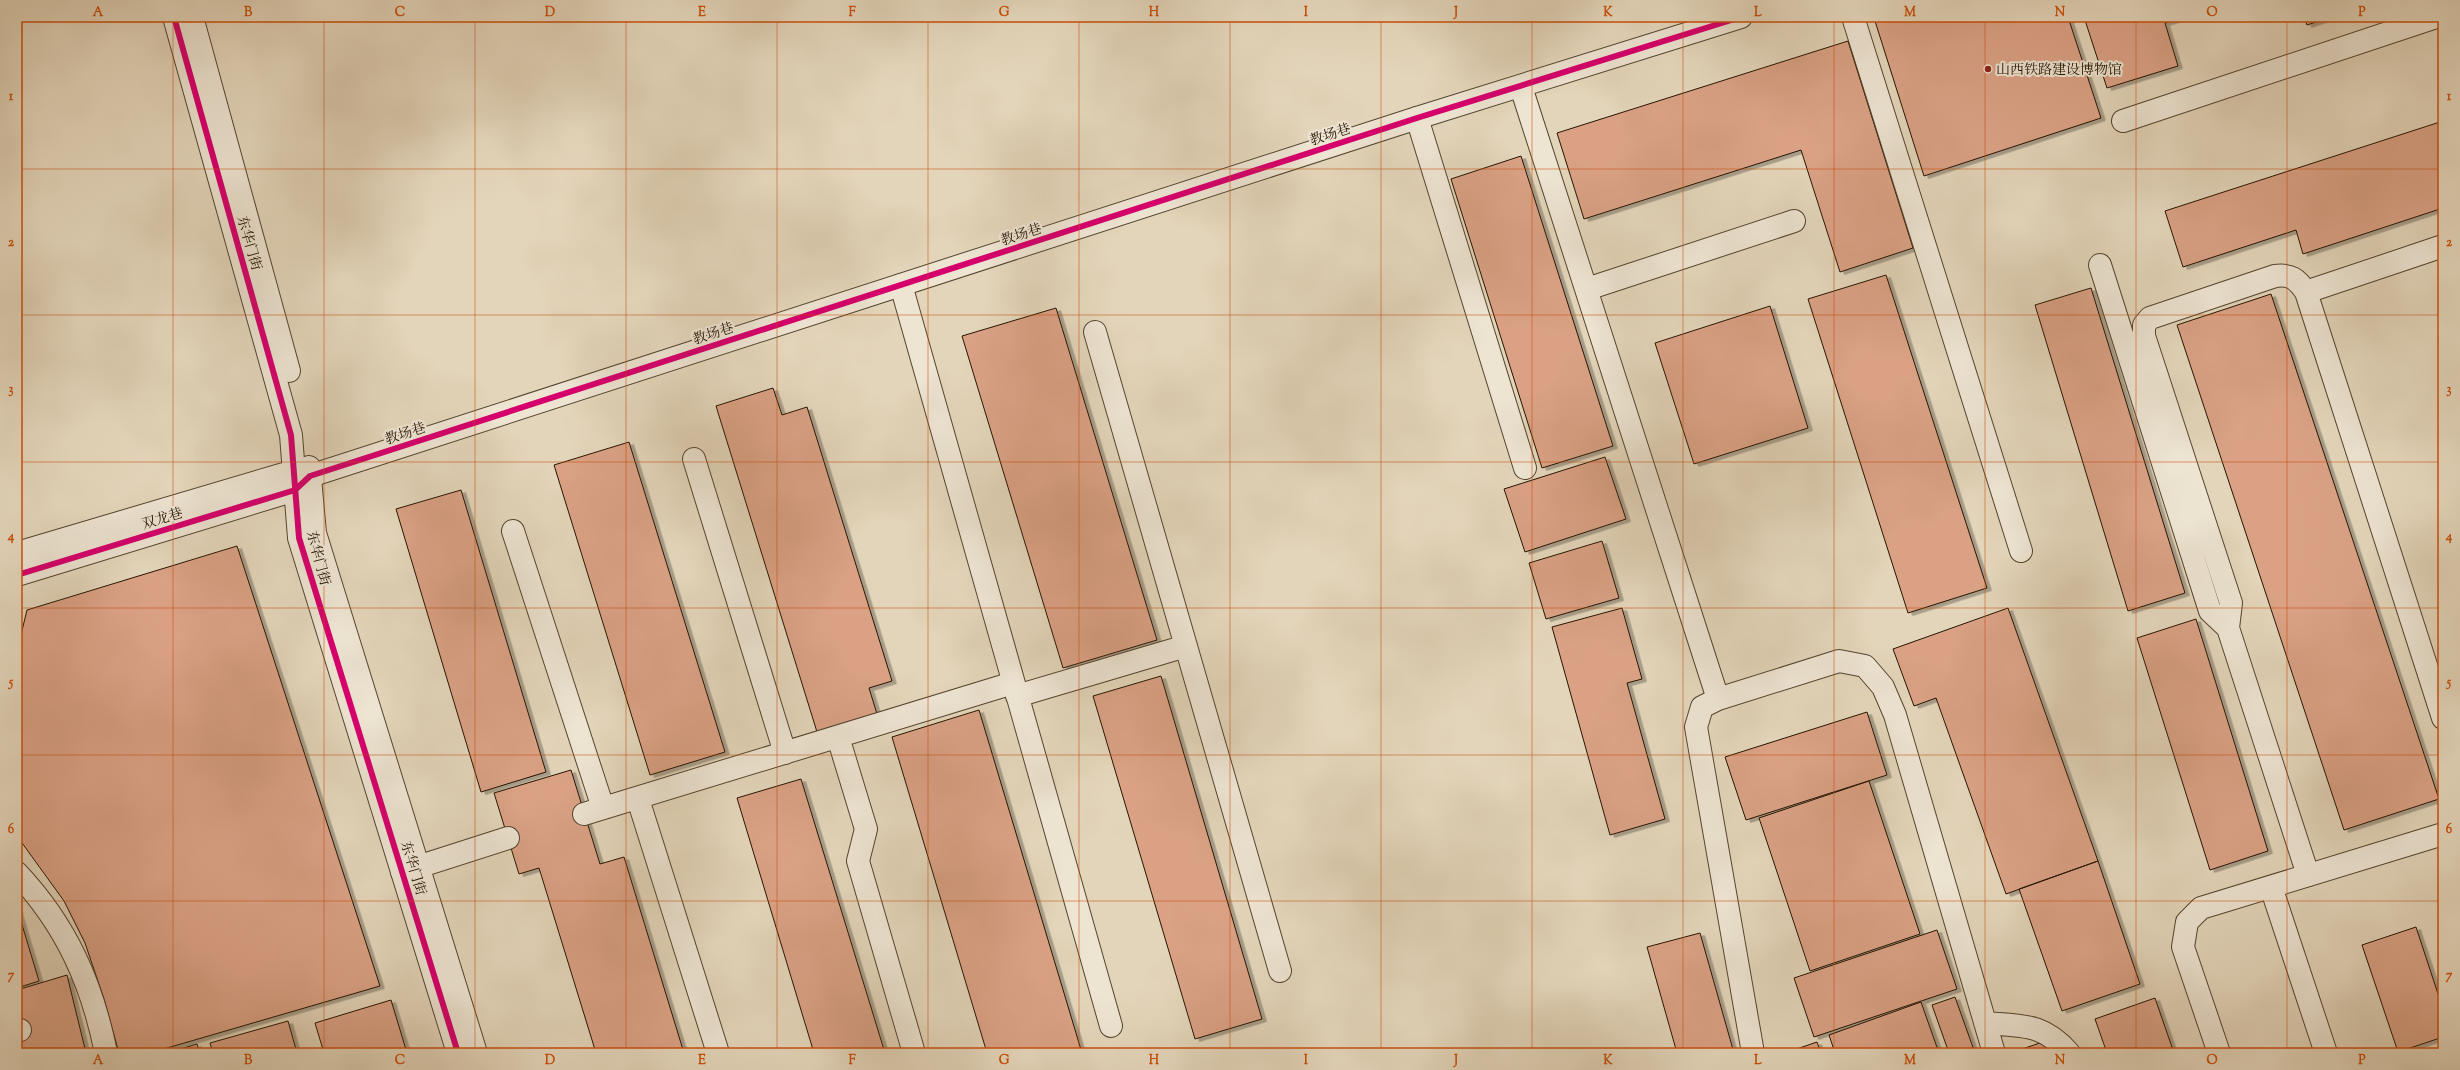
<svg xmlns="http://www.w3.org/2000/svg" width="2460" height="1070" font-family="'Sorts Mill Goudy','Noto Serif SC',serif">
<defs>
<filter id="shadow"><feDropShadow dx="4.5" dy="2.5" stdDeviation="0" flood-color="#0004"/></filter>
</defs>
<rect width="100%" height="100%" fill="#e3d5ba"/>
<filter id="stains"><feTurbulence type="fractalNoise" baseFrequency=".005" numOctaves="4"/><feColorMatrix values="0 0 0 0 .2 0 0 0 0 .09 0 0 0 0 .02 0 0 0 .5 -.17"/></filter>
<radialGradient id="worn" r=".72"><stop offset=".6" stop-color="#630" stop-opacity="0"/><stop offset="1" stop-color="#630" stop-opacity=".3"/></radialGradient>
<path fill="#daa185" stroke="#261400" filter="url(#shadow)" d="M1886,17H2068L2101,118L1924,176L1875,21Z
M2084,17H2184L2165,23L2178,66L2107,88Z
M2304,17H2331L2307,25Z
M1848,41L1913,248L1840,272L1801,150L1584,219L1557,133Z
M2443,121V208L2303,254L2296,230L2183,267L2165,211Z
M1521,156L1613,446L1542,468L1451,179Z
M1886,275L1987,588L1908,613L1808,299Z
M2091,288L2185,593L2128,611L2035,305Z
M2271,294L2439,799L2344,830L2177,325Z
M1770,306L1808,428L1694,464L1655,343Z
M1056,308L1157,640L1063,668L962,336Z
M773,388L782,415L807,407L892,681L869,688L877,714L817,732L716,406Z
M629,442L725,752L650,775L554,465Z
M1605,457L1626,519L1525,552L1504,489Z
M461,490L546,772L481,792L396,509Z
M1602,541L1619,598L1546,619L1529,563Z
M237,546L380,986L150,1053H119L104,999L85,943L64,901L17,836V651L27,610Z
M1622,608L1642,679L1627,683L1665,819L1610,835L1552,627Z
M2008,608L2098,861L2006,894L1936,698L1914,706L1893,649Z
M2196,619L2268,851L2210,870L2137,638Z
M1161,676L1262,1019L1195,1039L1093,696Z
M979,710L1082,1053H987L892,737Z
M1867,712L1887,775L1746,820L1725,757Z
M571,770L600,864L624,857L684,1053H596L539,868L519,874L494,793Z
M801,779L885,1053H814L737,798Z
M1869,781L1920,934L1810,971L1759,818Z
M2098,861L2140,984L2062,1011L2019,889Z
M17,908L39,981L17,988Z
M2416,927L2443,1009V1037L2398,1052L2362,945Z
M1937,930L1957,989L1814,1037L1794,978Z
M1700,933L1734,1053H1677L1647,947Z
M67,975L86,1053H17V990Z
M1955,997L1975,1053H1949L1932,1005Z
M2155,998L2174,1053H2107L2095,1019Z
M391,1000L407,1053H324L315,1023Z
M1921,1002L1939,1053H1835L1829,1035Z
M288,1021L297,1053H213L210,1043Z
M2046,1041L2050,1053H2020L2019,1050Z
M1817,1042L1821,1053H1785Z
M197,1044L200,1053H167Z"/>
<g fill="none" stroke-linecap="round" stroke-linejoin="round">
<g stroke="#55442e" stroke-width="24">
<path id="lane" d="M1853,17L2021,551
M1521,87L1718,699
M1417,118L1525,468
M2123,121L2436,17
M2100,265L2210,611L2228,628
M901,285L1111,1026
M1587,289L1794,221
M2306,292L2443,246
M1095,332L1280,971
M694,459L785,753
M513,531L603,808
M1017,696L1186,646
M838,737L866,829L858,861L914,1053
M638,799L718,1053
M584,814L1013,683
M402,872L508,838
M17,873C66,925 92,983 106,1053
M2308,875L2228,628L2231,603L2144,336V325L2150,318L2275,276C2291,274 2297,279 2306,292L2443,718
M2271,887L2326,1053
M1985,1023C2022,1026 2043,1023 2069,1053
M17,1031L20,1030
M1753,1053L1696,727L1702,707L1718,699L1839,661L1865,666L1883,687L1895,715L1994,1053"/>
</g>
<g stroke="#55442e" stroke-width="24">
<path id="street" d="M174,17L291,435L299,538L458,1053
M192,17L289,371
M309,467L315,533L476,1053
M17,553L294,471L307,475
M17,575L295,490L310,476L1417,118L1741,17
M2219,1053L2183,947L2187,922L2201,908L2443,834"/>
</g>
<use href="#lane" stroke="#ede4d2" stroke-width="22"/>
<use href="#street" stroke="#ede4d2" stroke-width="22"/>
<g stroke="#ede4d2" stroke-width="8">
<path id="cycleway" d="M174,17L291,435L299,538L458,1053
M17,575L295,490L310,476L1417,118L1741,17"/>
</g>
<use href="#cycleway" stroke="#d6006c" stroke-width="6"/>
</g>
<path fill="none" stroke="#cb4f0a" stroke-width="1" stroke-opacity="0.55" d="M173,17V1053M324,17V1053M475,17V1053M626,17V1053M777,17V1053M928,17V1053M1079,17V1053M1230,17V1053M1381,17V1053M1532,17V1053M1683,17V1053M1834,17V1053M1985,17V1053M2136,17V1053M2287,17V1053M17,169H2443M17,315H2443M17,462H2443M17,608H2443M17,755H2443M17,901H2443"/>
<circle fill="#8f2418" stroke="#ede4d2" stroke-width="1.5" cx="1988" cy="69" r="4"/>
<g text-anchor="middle" stroke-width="4" stroke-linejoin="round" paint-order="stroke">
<g font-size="14" fill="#261400" stroke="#ede4d2" text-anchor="start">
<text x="1996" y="74">山西铁路建设博物馆</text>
</g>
<g font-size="14" fill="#261400" stroke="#ede4d2">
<text transform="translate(1330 134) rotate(-18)" y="5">教场巷</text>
<text transform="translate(1021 234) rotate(-18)" y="5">教场巷</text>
<text transform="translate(250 243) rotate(74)" y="5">东华门街</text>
<text transform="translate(713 333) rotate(-18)" y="5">教场巷</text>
<text transform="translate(405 433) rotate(-18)" y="5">教场巷</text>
<text transform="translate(162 518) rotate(-17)" y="5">双龙巷</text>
<text transform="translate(319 558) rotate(75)" y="5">东华门街</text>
<text transform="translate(414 868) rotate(73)" y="5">东华门街</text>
</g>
</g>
<rect width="2460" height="1070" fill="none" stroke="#e3d5ba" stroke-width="44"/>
<rect x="22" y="22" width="2416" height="1026" fill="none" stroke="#cb4f0a" stroke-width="1.5"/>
<g font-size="13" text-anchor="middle" font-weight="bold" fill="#cb4f0a">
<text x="98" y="16">A</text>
<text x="248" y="16">B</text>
<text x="400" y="16">C</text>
<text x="550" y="16">D</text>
<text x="702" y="16">E</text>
<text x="852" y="16">F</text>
<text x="1004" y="16">G</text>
<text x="1154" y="16">H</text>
<text x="1306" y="16">I</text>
<text x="1456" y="16">J</text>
<text x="1608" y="16">K</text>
<text x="1758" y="16">L</text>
<text x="1910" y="16">M</text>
<text x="2060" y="16">N</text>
<text x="2212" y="16">O</text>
<text x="2362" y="16">P</text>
<text x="11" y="100">1</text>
<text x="2449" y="100">1</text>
<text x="11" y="246">2</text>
<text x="2449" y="246">2</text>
<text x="11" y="393">3</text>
<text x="2449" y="393">3</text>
<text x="11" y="540">4</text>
<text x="2449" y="540">4</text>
<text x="11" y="686">5</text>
<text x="2449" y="686">5</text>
<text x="11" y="833">6</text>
<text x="2449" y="833">6</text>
<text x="11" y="979">7</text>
<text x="2449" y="979">7</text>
<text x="98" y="1064">A</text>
<text x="248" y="1064">B</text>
<text x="400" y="1064">C</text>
<text x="550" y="1064">D</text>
<text x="702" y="1064">E</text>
<text x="852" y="1064">F</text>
<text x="1004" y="1064">G</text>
<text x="1154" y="1064">H</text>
<text x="1306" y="1064">I</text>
<text x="1456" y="1064">J</text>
<text x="1608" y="1064">K</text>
<text x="1758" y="1064">L</text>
<text x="1910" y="1064">M</text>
<text x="2060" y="1064">N</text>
<text x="2212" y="1064">O</text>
<text x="2362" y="1064">P</text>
</g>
<rect width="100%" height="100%" filter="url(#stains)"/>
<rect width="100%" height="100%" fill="url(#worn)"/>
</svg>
